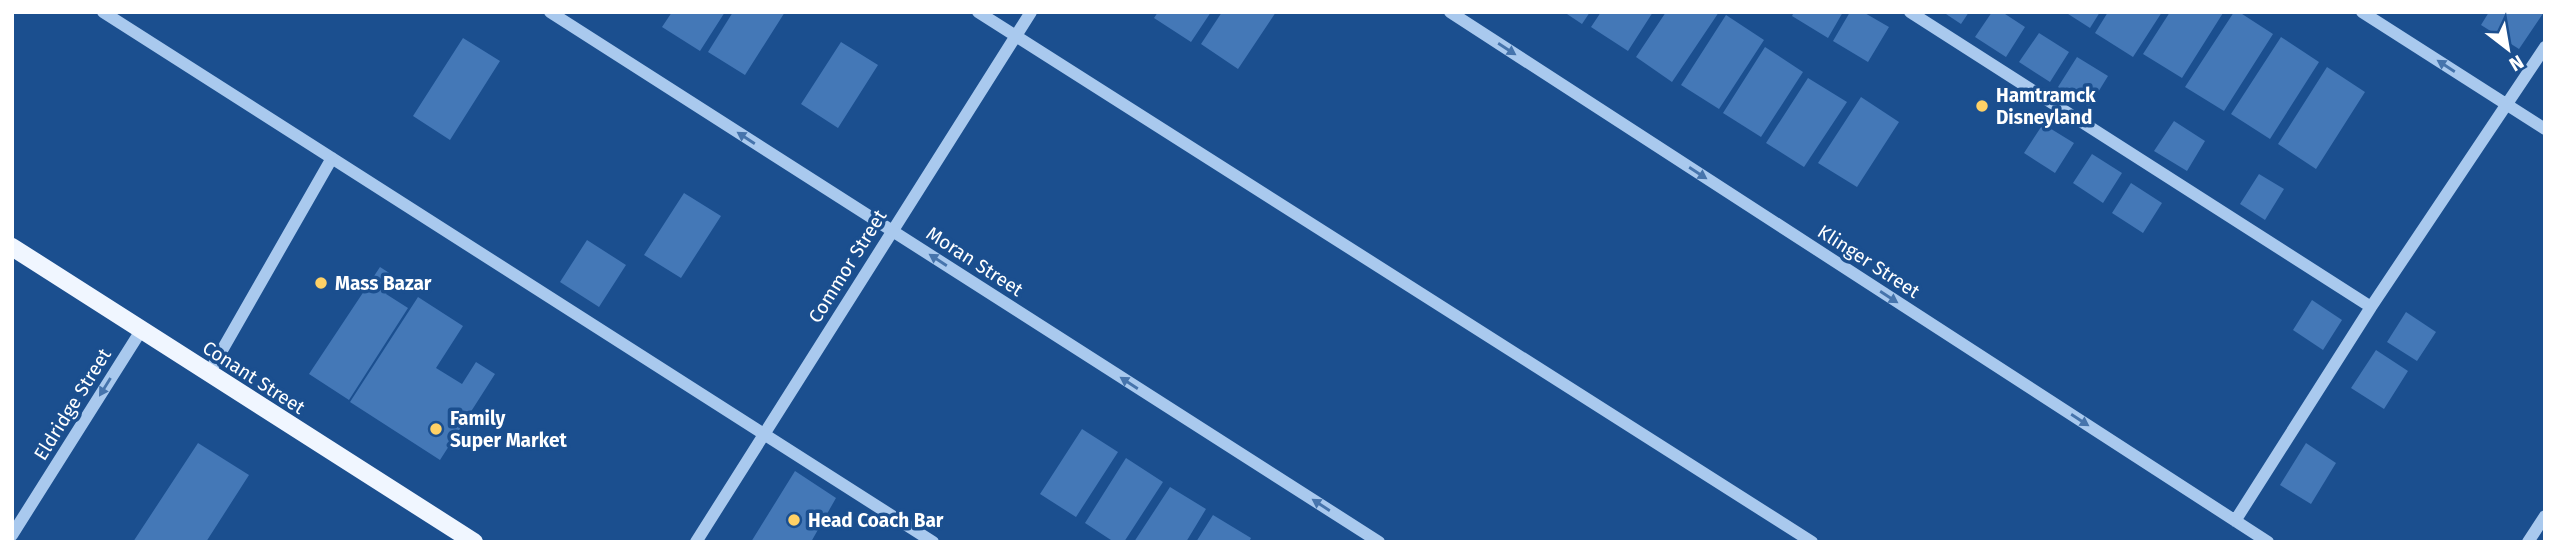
<svg xmlns="http://www.w3.org/2000/svg" width="2557" height="554" font-family="'Fira Sans',sans-serif">
<rect width="100%" height="100%" fill="#1b4f8f"/>
<path fill="#4478b7" d="M672,12H725L700,51L662,27Z
M733,12H785L745,75L708,52Z
M1158,12H1211L1191,42L1154,18Z
M1222,12H1276L1238,69L1201,44Z
M1564,12H1590L1582,24Z
M1601,12H1653L1628,51L1591,27Z
M1666,12H1719L1672,82L1636,57Z
M1794,12H1843L1828,38L1792,16Z
M1850,12H1863L1889,27L1868,62L1833,41Z
M1943,12H1969L1961,24Z
M1992,12H2002L2025,27L2006,57L1975,37Z
M2065,12H2100L2090,28Z
M2108,12H2162L2133,57L2095,33Z
M2170,12L2223,13L2182,78L2143,54Z
M2234,12H2239L2273,34L2224,111L2185,87Z
M2489,12H2544L2519,49L2481,25Z
M1726,15L1764,40L1719,109L1681,85Z
M2039,33L2069,52L2050,82L2019,62Z
M2281,37L2319,62L2270,139L2231,114Z
M463,38L500,61L450,140L413,116Z
M841,42L878,65L838,128L801,104Z
M1765,47L1803,72L1761,137L1723,113Z
M2077,57L2108,76L2089,107L2058,87Z
M2327,67L2365,92L2316,169L2278,144Z
M1808,78L1847,102L1804,167L1766,143Z
M1861,97L1899,122L1857,187L1818,163Z
M2174,121L2205,141L2187,171L2154,151Z
M2043,124L2074,143L2055,173L2024,153Z
M2092,154L2122,173L2103,203L2073,183Z
M2259,174L2284,189L2265,220L2240,204Z
M2131,183L2162,203L2143,233L2112,213Z
M684,193L721,216L681,278L644,255Z
M587,240L626,265L599,307L560,282Z
M380,267L397,278L386,294L408,308L349,400L309,374Z
M418,297L463,326L436,368L462,384L476,362L495,374L440,460L350,402Z
M2312,300L2342,320L2323,350L2293,330Z
M2406,312L2436,332L2417,361L2387,342Z
M2376,350L2408,371L2384,409L2351,388Z
M1082,429L1118,452L1076,517L1040,494Z
M198,443L249,475L206,542H133Z
M2306,443L2336,463L2311,504L2280,485Z
M1126,458L1163,482L1124,542H1114L1085,523Z
M795,471L836,498L811,542H751Z
M1170,487L1206,509L1186,542H1134Z
M1213,515L1251,538L1249,542H1196Z"/>
<g fill="none" stroke-linecap="round" stroke-linejoin="round">
<path stroke="#a9c9ee" stroke-width="12" d="M103,12L933,542
M550,12L1379,542
M978,12L1812,542
M1450,12L2268,542
M1910,12L2371,307L2235,521
M2362,12L2545,129
M2371,307L2545,47
M209,373L332,158
M12,535L142,329
M696,542L1031,12
M2528,542L2545,516"/>
<path stroke="#f0f6ff" stroke-width="18" d="M12,247L474,542"/>
</g>
<defs><path id="oneway-solid" d="M-6-.8H1V-3.2L6.5 0L1 3.2V.8H-6Z" transform="scale(1.75)"/></defs>
<g fill="#4674ac">
<use href="#oneway-solid" transform="translate(1507 49) rotate(33)"/>
<use href="#oneway-solid" transform="translate(2446 66) rotate(-147)"/>
<use href="#oneway-solid" transform="translate(746 138) rotate(-147)"/>
<use href="#oneway-solid" transform="translate(1698 173) rotate(33)"/>
<use href="#oneway-solid" transform="translate(938 260) rotate(-147)"/>
<use href="#oneway-solid" transform="translate(1889 297) rotate(33)"/>
<use href="#oneway-solid" transform="translate(1129 383) rotate(-147)"/>
<use href="#oneway-solid" transform="translate(105 387) rotate(122)"/>
<use href="#oneway-solid" transform="translate(2080 420) rotate(33)"/>
<use href="#oneway-solid" transform="translate(1321 505) rotate(-147)"/>
</g>
<g fill="#ffd166" stroke="#1b4f8f" stroke-width="2.5">
<circle cx="1982" cy="106" r="7"/>
<circle cx="321" cy="283" r="7"/>
<circle cx="436" cy="429" r="7"/>
<circle cx="794" cy="520" r="7"/>
</g>
<g text-anchor="middle" stroke-width="7" stroke-linejoin="round" paint-order="stroke">
<g font-size="19" font-weight="bold" fill="#fff" stroke="#1b4f8f" text-anchor="start">
<text x="1996" y="102">Hamtramck<tspan x="1996" dy="22">Disneyland</tspan></text>
<text x="335" y="290">Mass Bazar</text>
<text x="450" y="425">Family<tspan x="450" dy="22">Super Market</tspan></text>
<text x="808" y="527">Head Coach Bar</text>
</g>
<g font-size="19" fill="#fff" stroke="#1b4f8f">
<text transform="translate(975 261) rotate(33)" y="7">Moran Street</text>
<text transform="translate(1869 261) rotate(33)" y="7">Klinger Street</text>
<text transform="translate(847 266) rotate(-58)" y="7">Commor Street</text>
<text transform="translate(254 377) rotate(33)" y="7">Conant Street</text>
<text transform="translate(72 404) rotate(-58)" y="7">Eldridge Street</text>
</g>
</g>
<rect width="2557" height="554" fill="none" stroke="#ffffff" stroke-width="28"/>
<g transform="translate(2508 49) rotate(149)" stroke="#1b4f8f" stroke-width="5" paint-order="stroke">
<path d="M0-5L12 26L0 18L-12 26Z" fill="#ffffff"/>
<text y="-10" font-size="19" font-weight="bold" text-anchor="middle" fill="#ffffff">N</text>
</g>
</svg>
